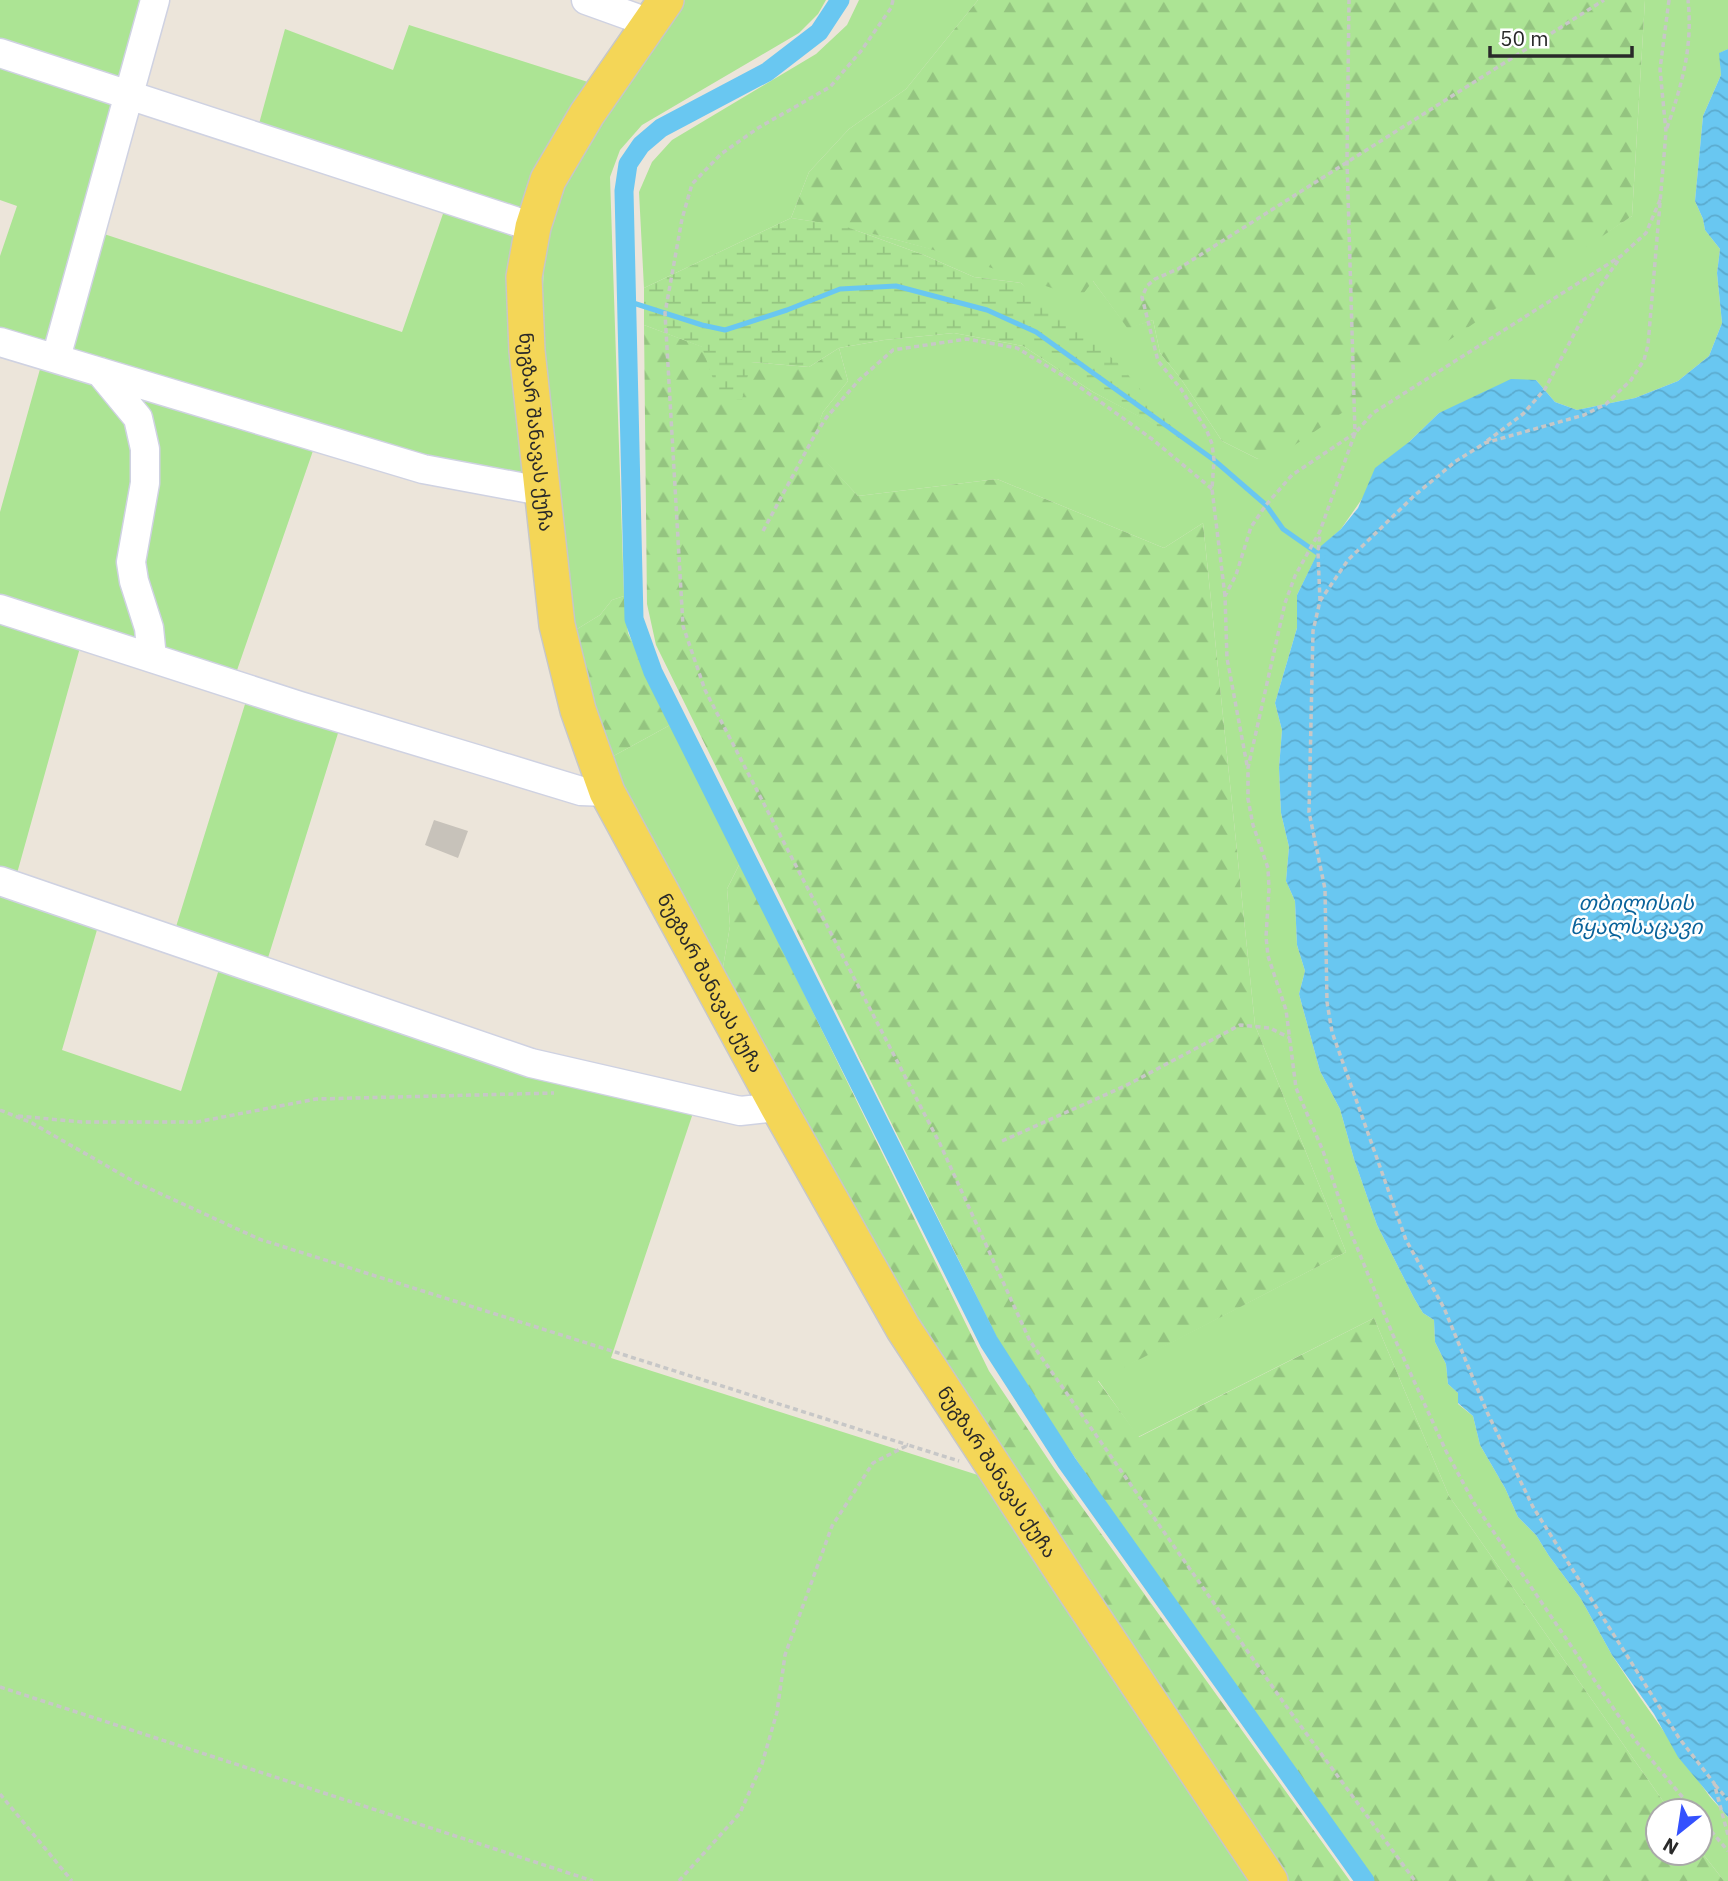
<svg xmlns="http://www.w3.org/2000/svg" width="1728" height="1881" font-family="'IBM Plex Sans','Noto Sans Georgian',sans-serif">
<defs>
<pattern id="forest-firs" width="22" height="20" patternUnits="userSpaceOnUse" patternTransform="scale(1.75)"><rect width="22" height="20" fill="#ace494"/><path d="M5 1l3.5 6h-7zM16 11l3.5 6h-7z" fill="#94c480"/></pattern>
<pattern id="wetland-marsh" width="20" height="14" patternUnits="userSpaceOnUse" patternTransform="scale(1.75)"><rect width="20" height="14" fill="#ace494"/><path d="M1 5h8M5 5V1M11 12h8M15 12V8" fill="none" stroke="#94c480"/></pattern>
<pattern id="water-waves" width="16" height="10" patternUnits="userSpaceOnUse" patternTransform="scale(1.75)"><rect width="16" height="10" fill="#69c7f1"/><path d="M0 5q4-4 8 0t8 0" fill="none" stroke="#5babcf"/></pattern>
</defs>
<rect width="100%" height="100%" fill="#ece5da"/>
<path fill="#ace494" d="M0,0H148L124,87L0,48Z
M682,0H826L818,14L799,33L642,125L620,150L610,177L624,596L612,600L600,615L569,634L542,315L544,258L557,205L575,161Z
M859,0H978L906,89L849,129L809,172L791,218L644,288L639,192L652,162L672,140L816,54L847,25Z
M1645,0H1728V49L1720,53L1721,75L1703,116L1695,201L1703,219L1705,230L1720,249L1717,273L1722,323L1709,356L1678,381L1635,398L1577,410L1555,402L1536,380L1439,413L1409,442L1364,496L1341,529L1321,547L1297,595V628L1275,703L1282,730L1279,768L1281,813L1289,847L1286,881L1295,901L1297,945L1305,971L1299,994L1320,1071L1340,1109L1354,1159L1377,1225L1414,1298L1423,1313L1434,1320L1435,1342L1446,1364L1448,1384L1458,1393V1404L1473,1416L1480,1445L1505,1488L1518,1517L1536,1535L1549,1556L1581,1599L1612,1655L1639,1696L1710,1797L1728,1817V1881H1724L1700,1850V1811H1670L1449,1496L1374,1318L1138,1437L1098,1380L1346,1252L1255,1025L1203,523L1164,548L997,479L858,496L810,445L823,412L848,381L839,348L884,340L954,333L1023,346L1093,392L1181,438L1021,283L974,277L924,255L844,226L962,257L1093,281L1128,328L1153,320L1160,353L1181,379L1222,441L1258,459L1632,216Z
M409,25L591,83L523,217L257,131L285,29L393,70Z
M0,63L119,100L50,348L0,334V256L17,206L0,200Z
M445,208L517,232L531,480L423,461L65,353L101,233L402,332Z
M42,362L315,445L235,676L0,599V512Z
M0,617L81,644L16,877L0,871Z
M246,701L339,730L267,961L175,930Z
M672,724L740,863L727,889L730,926L722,973L608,759Z
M0,890L99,923L62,1050L181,1091L220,966L694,1110L611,1358L981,1476L1261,1881H0Z"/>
<path fill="url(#forest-firs)" d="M978,0H1645L1632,216L1277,457L1258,459L1222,441L1181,379L1160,353L1153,320L1128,329L1093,281L1080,298C985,265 891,233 791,218L809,172L849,129L906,89Z
M644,325L703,347L751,362L809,367L839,348L848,381L823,412L811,445L858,496L997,479L1164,548L1203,523L1255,1025L1346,1252L1098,1381L1139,1437L1374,1318L1449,1496L1670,1811H1658V1853H1700V1850L1724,1881H1372L1164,1589L1006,1356L656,645L647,604Z
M624,596L628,633L672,724L608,759L569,634L600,615L612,600Z
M740,863L989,1371L1054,1468L1350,1881H1284L925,1347L722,973L730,926L727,889Z"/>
<path fill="url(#wetland-marsh)" d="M791,218L844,226L924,255L974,277L1021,283L1118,363L1183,440L1093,392L1023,346L954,333L884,340L839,348L809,367L751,362L742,400L720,399L702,347L644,325V288Z"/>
<path fill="url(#water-waves)" d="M1728,49V1817L1678,1757L1654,1714L1612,1655L1581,1599L1549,1556L1536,1535L1518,1517L1505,1488L1480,1445L1473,1416L1458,1403V1393L1448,1384L1446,1364L1435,1342L1434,1320L1423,1313L1414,1298L1377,1225L1354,1159L1340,1109L1320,1071L1299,994L1305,971L1297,945L1295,901L1286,881L1289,847L1281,813L1279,768L1282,730L1275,703L1297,628V595L1321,546L1341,529L1358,508L1375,468L1409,442L1439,413L1511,379L1536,380L1555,402L1577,410L1635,398L1678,381L1709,356L1722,323L1717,273L1720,249L1705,230L1703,219L1695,201L1703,116L1721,75L1719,53Z"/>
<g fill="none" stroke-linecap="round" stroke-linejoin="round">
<path stroke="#69c7f1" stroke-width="5" d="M627,301L702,325L725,330L787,310L840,289L896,286L987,310L1036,332L1214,460L1266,505L1283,529L1323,557"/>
<path stroke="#69c7f1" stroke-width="19" d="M840,0L819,32L767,72L661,128L641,145L628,164L624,191L634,619L653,672L989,1342L1067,1463L1365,1881"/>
</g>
<path fill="#c7c2ba" d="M434,820L468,831L458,858L425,845Z"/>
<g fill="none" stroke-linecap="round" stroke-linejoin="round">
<g stroke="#cfd2e2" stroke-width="31">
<path id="minor" d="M586,0L650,23
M0,53L533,227
M0,342L423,469L541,491
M56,358L155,0
M100,372L138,418L145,449V483L131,562L134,581L149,628L152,658
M0,609L300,706L476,759L581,791L607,792
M0,881L531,1063L740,1111L778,1107"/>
</g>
<g stroke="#c7c7c7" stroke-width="38">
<g id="major">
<path id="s1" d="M666,0L587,114L548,180L533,227L524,277L527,351L557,625L578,710L607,792L778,1107L903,1328L1072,1586L1270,1881"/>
</g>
</g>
<path stroke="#c7c7c7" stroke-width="3.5" stroke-dasharray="5 3.5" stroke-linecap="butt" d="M893,0L891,8L861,51L830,87L758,128L721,154L692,184L682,219L665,313L683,626L705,690L940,1144L1030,1341L1286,1706L1415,1881
M1669,0L1660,69L1666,132L1648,345L1644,360L1631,380L1606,404L1584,415L1485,443L1456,461L1415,495L1348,560L1320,601L1313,631L1309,812L1325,889L1327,1002L1332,1032L1406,1240L1444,1308L1487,1412L1533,1507L1679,1738L1714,1783L1728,1835
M1667,128C1682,84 1693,47 1688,0
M1660,200L1646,233L1621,256L1373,413L1355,433L1320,531L1295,576L1285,603L1248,768V799L1253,825L1268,868L1269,889L1266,937L1268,956L1286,1010L1296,1088L1323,1151L1349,1228L1393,1335L1446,1451L1474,1503L1635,1740L1694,1811
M1487,441L1523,414L1545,389L1598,289L1620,258
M763,531L812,440L826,418L859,380L893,350L967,339L1017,348L1070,380L1152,439L1212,489
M1225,596L1212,489L1214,460L1212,444L1207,431L1181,389L1158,361L1142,297L1147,286L1155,279L1178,269L1604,0
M1320,601L1318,553L1320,533
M1247,765L1227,658L1225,596L1236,575L1251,527L1266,505L1292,475L1355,433L1347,161L1349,0
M0,1110L32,1123L133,1181L259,1239L908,1445
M18,1116L82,1122H197L316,1099L554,1093
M1002,1141L1125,1086L1240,1025L1270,1028L1290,1038
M0,1687L593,1881
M1715,1785L1728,1800
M0,1794L72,1881
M1700,1818L1728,1851
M679,1881L740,1813L762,1764L777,1712L785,1655L832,1526L873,1463L908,1445L959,1461"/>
<use href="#minor" stroke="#fff" stroke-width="28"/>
<use href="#major" stroke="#f4d657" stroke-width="35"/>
</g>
<g text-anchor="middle" stroke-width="5" stroke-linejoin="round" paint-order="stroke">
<g font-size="19" fill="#292929" stroke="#fff">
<text dy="7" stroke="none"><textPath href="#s1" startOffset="471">ნუგზარ შანავას ქუჩა</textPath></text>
<text dy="7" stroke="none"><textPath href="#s1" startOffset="1057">ნუგზარ შანავას ქუჩა</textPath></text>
<text dy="7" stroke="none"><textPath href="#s1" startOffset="1624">ნუგზარ შანავას ქუჩა</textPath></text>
</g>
<g font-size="21" font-style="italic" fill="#0a639b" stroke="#fff">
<text x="1636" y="910">თბილისის<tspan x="1636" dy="24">წყალსაცავი</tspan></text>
</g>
</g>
<g transform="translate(1679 1832) rotate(210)"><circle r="33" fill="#ffffff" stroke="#a9a9a9" stroke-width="2"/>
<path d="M0-5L12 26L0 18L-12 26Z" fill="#3451fe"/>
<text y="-10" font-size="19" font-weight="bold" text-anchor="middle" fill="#292929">N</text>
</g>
<path d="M1490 46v10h142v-10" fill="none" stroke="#292929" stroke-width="3.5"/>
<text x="1500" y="46" font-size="21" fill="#292929" stroke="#ffffff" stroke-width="5" paint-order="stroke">50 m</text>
</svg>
